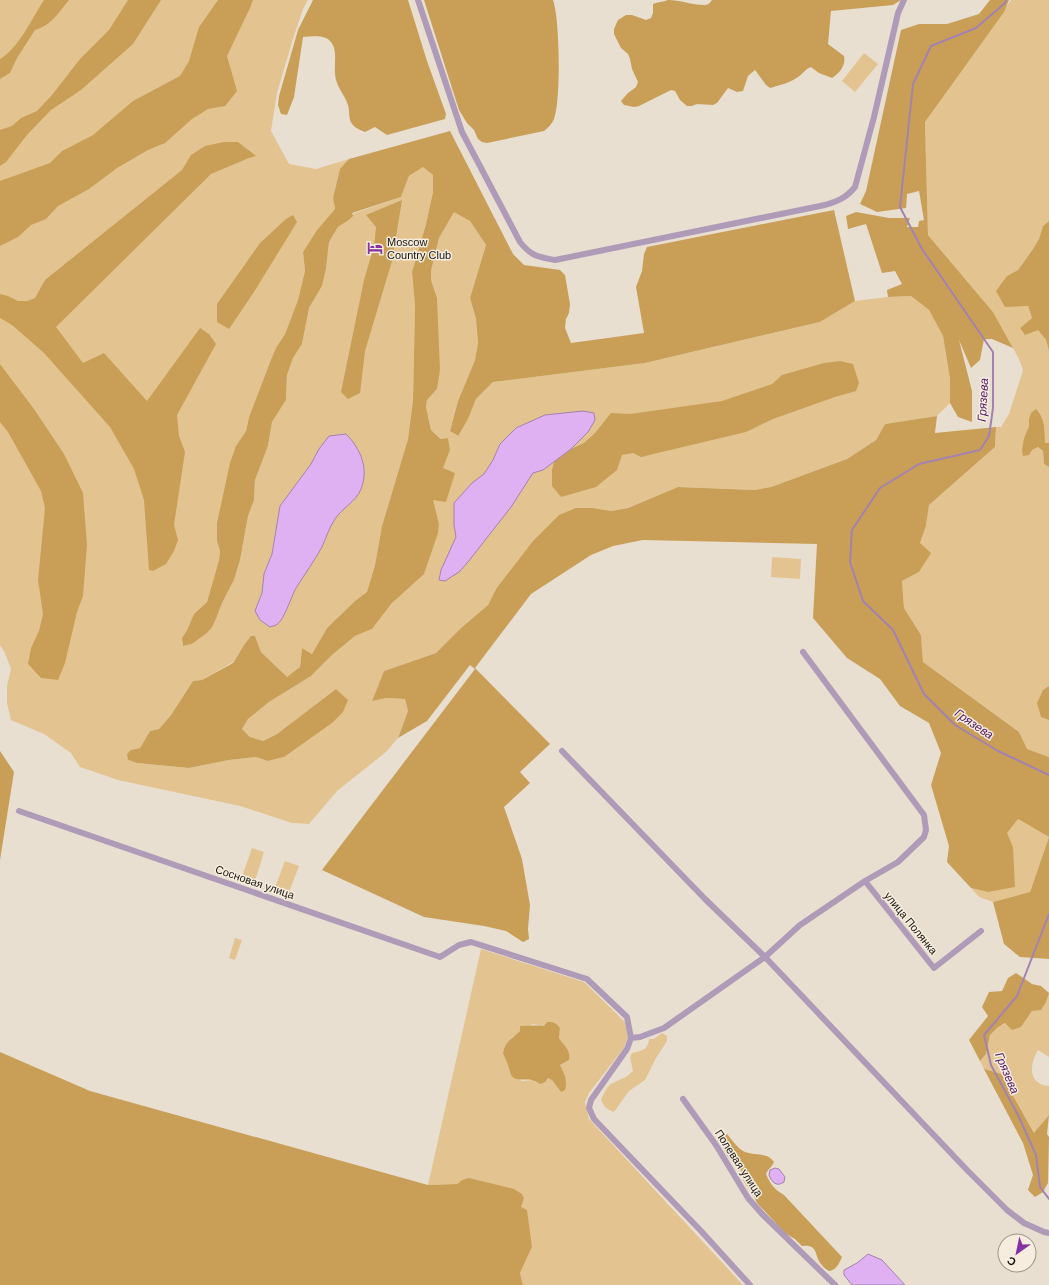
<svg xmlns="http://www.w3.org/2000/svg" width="1049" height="1285" font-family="Arial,sans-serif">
<rect width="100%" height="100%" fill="#e8dfd1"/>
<path fill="#e3c490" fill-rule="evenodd" d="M0,0H308L303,9L292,42L277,93L271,131L289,164L316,169L349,159L340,170L333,198L335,209L317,230L303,252L305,271L298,300L285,334L276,348L272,357L249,417L246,431L236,446L217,541L220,551L219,560L207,602L194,614L187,630L182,638L183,646L192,644L207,633L216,619L222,603L234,580L240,560L248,516L254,500L255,480L268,446L272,422L286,400L287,375L293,358L302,344L309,308L322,286L326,269L329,242L338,227L349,220L352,214L401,197L409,176L423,167L433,175V192L426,224L412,272L415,305L413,400L408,439L382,526L375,565L367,593L355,601L327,628L312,654L302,648L300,667L287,678L261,652L255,636L244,645L233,662L202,680L193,681L171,715L159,729L150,731L140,748L131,750L128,760L137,763L189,768L229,760L256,757L269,761L284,757L336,689L277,734L263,741L250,737L242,729L248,719L269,702L311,676L332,655L355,636L372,629L392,603L405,589L439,524L432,499L455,473L442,469L450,450L448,438L442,439L431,430L426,407L427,400L437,389V298L431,280V271L439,238L454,211L470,221L486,245L470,298L476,319L478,343L475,360L458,401L450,431L457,436L468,419L476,399L493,382L645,363L820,322L855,301L888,297L911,296L929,310L943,336L950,379V403L937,416L885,424L876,440L847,459L771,487L754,490L678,487L628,508L610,511L593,508L496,589L488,605L461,628L436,653L384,671L372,701L387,698L405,699L408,711L398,738L386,752L337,791L309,824L292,823L240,806L118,780L80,767L71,753L44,734L11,720L7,703V686L11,669L5,653L0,645Z
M1011,0H1049V221L1043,226L1039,239L1033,249L1018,270L1007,276L1028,306L1032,318L1020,328L1038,330L1046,340L1049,351V443H1045V429L1031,413L1029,419V426L1024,438L1032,450L1038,447L1043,451L1044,464L1049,467V686C1036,695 1040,702 1041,717L1049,720V757L1026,749L1019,732L923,662L921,635L904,608L902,581L919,572L920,543L926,526L929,505L995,447L996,427H1001L1009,414L1023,370L1019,359L993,312L928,235L925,122Z
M864,53L878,64L855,92L842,81Z
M772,557L801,559L800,579L771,577Z
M1018,819L1049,837L1030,892L993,902L979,897L971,888L988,892L1013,847L1006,833Z
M252,848L264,852L255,881L242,877Z
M285,861L299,866L288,895L274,890Z
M235,938L242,940L235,960L229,958Z
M481,949L584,982L625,1022L628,1037L623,1049L589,1093L585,1102L589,1119L743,1285H523L520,1273L532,1247L521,1207L504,1187L491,1185L478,1180H462L457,1184L428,1185ZM547,1022C553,1022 557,1022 560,1028L559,1038L562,1042L569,1060L560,1065L564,1074L561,1092L552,1080L548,1078L536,1083L532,1080L522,1081L510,1072L508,1062L503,1054L512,1037L516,1035L520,1031L533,1024L544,1026Z
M1049,992V1057L1038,1050C1029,1065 1028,1084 1049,1086C1049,1094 1049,1110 1049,1116C1045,1123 1038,1127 1035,1134L1006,1083L1002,1074L984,1069L980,1061L986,1054L990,1035L997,1028L1006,1023L1021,1027L1032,1011Z
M662,1033L667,1036V1041L656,1058L645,1080L629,1091L614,1112C607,1110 603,1106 601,1099C604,1094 607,1085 613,1083C622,1078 625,1079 633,1071L630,1057L632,1053C642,1051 648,1050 649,1039H654Z"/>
<path fill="#c99f57" d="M44,0H69C58,13 52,25 35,30L17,58L10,73L0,79V59C19,48 32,18 44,0Z
M128,0H161L133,44L81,90L51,110L27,135L6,162L0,166V130L12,126L21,118L37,111L52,95L80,59L109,30Z
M218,0H253L250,8L227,56L237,91L225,106L208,109L192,119L165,143L148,150L117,168L89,189L58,206L46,219L31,225L18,237L0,246V181L50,163L62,151L93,135L133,101L180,76L189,61L199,27Z
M313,0H408L427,61L446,114L445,119L387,135L375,127L365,132C360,130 355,128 352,124C348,118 350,112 348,105C345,95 336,87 335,74C334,63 338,49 330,41C323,34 311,37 303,37L294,97L287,115L281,114L278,105L279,96L298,30Z
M424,0H553C560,19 561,101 554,119C552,124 548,128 544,131L487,143L482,142L478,139L474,130L467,123L459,110Z
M668,0C680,0 692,5 704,5C708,5 710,3 712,0H901L893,5L831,11L828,44L844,56C846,65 840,73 832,78L819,73L811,67C805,69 803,74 798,77C790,83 780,85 770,88L766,85L755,70L748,76L743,91L737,92L728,88L717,103L713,105L697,104L692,106H687L680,100L675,91L671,90L639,106L634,107L624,105L621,101L628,93L636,87L638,82L632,69L630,59L628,54L621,48L614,34V29L618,20L626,15H632L646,20L651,18L653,13V4C658,2 663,2 668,0Z
M990,0H1009L1004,12L925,122L928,235L993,312L1013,348L992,339H984L980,360L971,368L959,340L972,391V422L958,417L950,403V379L943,336L929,310L911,296L888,297L887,290L902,284L895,271L882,273L866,224L848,229L846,216L856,212L889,218H910L907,227H918L919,221L924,220L919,191L907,194L906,208L877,212L860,204L866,191L901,30L919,24H947L979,14Z
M450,131L513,254L524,265L560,270L565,275L570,304L569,313L566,319L565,328L571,343L644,333L636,287L642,271L644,254L647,247L834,210L855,301L820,322L645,363L493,382L476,399L468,419L458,436L450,431L458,401L475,360L478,343L476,319L470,298L486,245L470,221L454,212L439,238L431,271V280L437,298L440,370L437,389L427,400L426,407L431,430L441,439L448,438L450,450L443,468L455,473L446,502L433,500L439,524L438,533L424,574L392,603L372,629L355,636L332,655L311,676L269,702L248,719L242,729L250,737L263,741L277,734L336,689L348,700L343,712L332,723L284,757L268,761L256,757L229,760L189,768L137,763L128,760L127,754L131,750L140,748L150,731L159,729L171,715L193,681L202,680L233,663L244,645L251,636H255L261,652L287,677L300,667L302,648L312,654L327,628L355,601L367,592L375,565L382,526L408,439L413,400L415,305L412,272L426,224L433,192V175L423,167L409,176L401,197L352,213L353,216L349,220L338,227L329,242L326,269L322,286L309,308L302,344L293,358L287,375L286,400L272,422L268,446L255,480L254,500L248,516L240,560L234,580L222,603L216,619L212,627L207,633L192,644L183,646L182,638L187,630L194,614L207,602L219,560L220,551L217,541V523L230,463L236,446L246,431L249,417L272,357L276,348L285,334L298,300L305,271L303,252L317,230L335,209L333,198L340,169L349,159Z
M224,142H238L256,156L249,158L211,174L56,327L83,363L104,353L147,401L200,328L209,334L216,344L177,415L179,436L185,452L174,525L178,540L174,551L166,564L153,571L149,570L144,500L134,469L110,427L44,353L12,325L0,318V294L8,296L18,301H27L35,298L45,280L182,170L191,155L205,146Z
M402,200L392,261L365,351L360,393L348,399L341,392L364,280L374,246L376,227L366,215Z
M293,215L297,222L254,292L229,329L217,322V304L260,243L286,219Z
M1049,221V351L1046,340L1038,330L1025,335L1020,328L1032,318L1028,306L1005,307L996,291L1007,276L1018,270L1033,249L1039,239L1043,226Z
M840,361L853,364L859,383L856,391L835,397L773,419L746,432L641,457L633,453L622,455L617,470L596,487L561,497L552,486V470L554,462L571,449L584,443L595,433L611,413L630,414L722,401L772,384L782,375L824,363Z
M0,364L34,409L64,454L83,493L87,545L83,596L77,612L65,663L58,680L41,678L28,664L31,648L39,631L43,614L38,580L45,508L41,491L8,432L0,422Z
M1036,409C1045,418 1045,431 1045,443H1049V467L1044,464L1043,451L1038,447L1032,450L1029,455L1023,456L1022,450L1024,438L1029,426V419L1031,413Z
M937,416L935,433L996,427L995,447L929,505L926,526L920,543L931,553L919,572L902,581L904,608L921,635L923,662L1019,732L1027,749L1049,757V959L1020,957L1004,944L993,902L1030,892L1049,837L1018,819L1007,833L1013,847L1015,887L988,892L971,888L947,862L949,846L931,785L941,753L929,723L900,706L880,679L847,658L813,618L817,544L643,540L613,546L591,555L531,594L475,668L550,744L520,772L530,783L504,807L522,859L530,905L528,929L529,939L523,942L506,931L484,926L424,917L322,870L475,669L470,665L427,721L398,738L408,711L405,699L387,698L372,701L384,671L436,653L461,628L488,605L496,589L533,541L559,515L576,508H593L611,511L628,508L678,487L754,490L771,487L847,459L876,440L885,424Z
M1049,686V720L1041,717L1037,703L1043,690Z
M0,751L14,772L0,860Z
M1016,973L1032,984L1041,986L1049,993L1046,1002L1041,1010L1032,1011L1021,1027L1012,1030L1005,1023L997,1028L990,1035L986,1054L980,1061L969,1040L988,1016L982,1007L989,992L1002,991L1008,978Z
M547,1022C553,1022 556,1022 560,1028L559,1038C564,1046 571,1050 569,1060L560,1065C564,1073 568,1080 565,1090L561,1092L552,1080L548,1078L545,1082L541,1084C537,1083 535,1081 532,1080C525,1078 512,1083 510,1072C508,1065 507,1061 503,1054C505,1041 512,1039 520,1031V1026C528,1026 535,1025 544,1026Z
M0,1052L90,1091L428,1185L457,1184L462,1180L469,1178L514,1189L522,1194L524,1198L521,1207L527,1210L532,1247L520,1273L523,1285H0Z
M984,1069L1002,1074L1006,1083L1034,1133C1038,1127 1044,1122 1049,1115L1047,1134L1049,1137L1048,1183L1043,1192L1035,1197L1028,1190L1033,1175L1023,1143Z
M727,1134C732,1140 738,1149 745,1152C755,1156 768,1152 774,1162C772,1167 768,1169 766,1174C770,1184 775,1190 784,1195L842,1257C839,1264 836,1270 829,1271C826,1269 823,1267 821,1264C814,1256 819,1244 802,1246L795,1239L786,1234L757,1203L753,1194L744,1182L740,1168L729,1158L724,1150L721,1140L722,1136Z"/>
<path fill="#dfb1f3" stroke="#a382af" d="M583,411L594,413L595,420L588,432L571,449L543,470L533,473L511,507L468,562L459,572L445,581L439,580L441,570L456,537L454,525V503L472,483L484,474L493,460L500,444L516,428L545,415Z
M346,434C361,449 369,469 361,489C356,502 342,508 335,519C329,528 326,538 322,547C314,561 305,574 296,588C291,597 284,621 276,625C275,626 272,626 270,627L260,620L255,611L262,593L264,574L272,554L280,506L311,464L319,449L329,436Z
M775,1168L779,1169L785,1177L784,1182C777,1187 772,1183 769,1175L770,1170Z
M868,1254L882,1260L905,1285H852L844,1275V1270L857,1263Z"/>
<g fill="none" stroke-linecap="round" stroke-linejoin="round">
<path stroke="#a382af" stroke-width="2" d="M1006,0L1005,3L976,28L931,46L913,84L900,207L922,249L993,352V408L989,436L980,450L919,464L880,488L852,530L850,562L863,601L893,630L924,694L955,725L998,751L1049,775
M1049,914L1017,996L984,1035L991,1065L1019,1117L1036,1155L1040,1187L1049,1199"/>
<path stroke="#af9bb8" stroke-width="6" d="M418,0L462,132L520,242C531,256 538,257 555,260L825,205C838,201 846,198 855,187L874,117L898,13L904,0
M562,751L705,899L765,957L967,1170L1007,1210L1024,1223L1044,1232L1049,1233
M19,811L440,957L459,945L471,942L587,979L627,1017L631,1038L627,1049L591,1100L589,1108L594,1119L701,1231L750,1285
M865,881L934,968L981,931
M631,1038L640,1037L664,1028L765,957L800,925L865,881L898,862L924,837L926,830L924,815L803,652
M683,1099L716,1145L748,1198L763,1215L835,1285"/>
</g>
<defs>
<g id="hotel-bare" transform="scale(1.2)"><path d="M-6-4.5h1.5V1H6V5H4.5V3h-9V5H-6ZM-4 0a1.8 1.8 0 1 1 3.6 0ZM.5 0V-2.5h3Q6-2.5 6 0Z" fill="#8533a2" stroke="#f6edde" stroke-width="2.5" paint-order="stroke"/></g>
</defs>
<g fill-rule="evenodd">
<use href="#hotel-bare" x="375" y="248"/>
</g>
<g text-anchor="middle" stroke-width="3" stroke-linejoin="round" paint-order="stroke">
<g font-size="11" fill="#181510" stroke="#f6edde" text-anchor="start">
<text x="387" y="246">Moscow<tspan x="387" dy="13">Country Club</tspan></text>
</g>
<g font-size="11" fill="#181510" stroke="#f6edde">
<text transform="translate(255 882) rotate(19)" y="4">Сосновая улица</text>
<text transform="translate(911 923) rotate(51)" y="4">улица Полянка</text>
<text transform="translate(739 1163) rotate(57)" y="4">Полевая улица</text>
</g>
<g font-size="12" font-style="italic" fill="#511865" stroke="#f6edde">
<text transform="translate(983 400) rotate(-87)" y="4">Грязева</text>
<text transform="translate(974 724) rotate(34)" y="4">Грязева</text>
<text transform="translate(1007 1073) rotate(67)" y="4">Грязева</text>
</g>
</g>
<g transform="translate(1017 1253) rotate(213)"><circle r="19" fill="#f6edde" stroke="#9d978c"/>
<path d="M0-3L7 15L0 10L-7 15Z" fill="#8533a2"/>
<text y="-6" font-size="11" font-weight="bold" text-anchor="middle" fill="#181510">С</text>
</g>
</svg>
